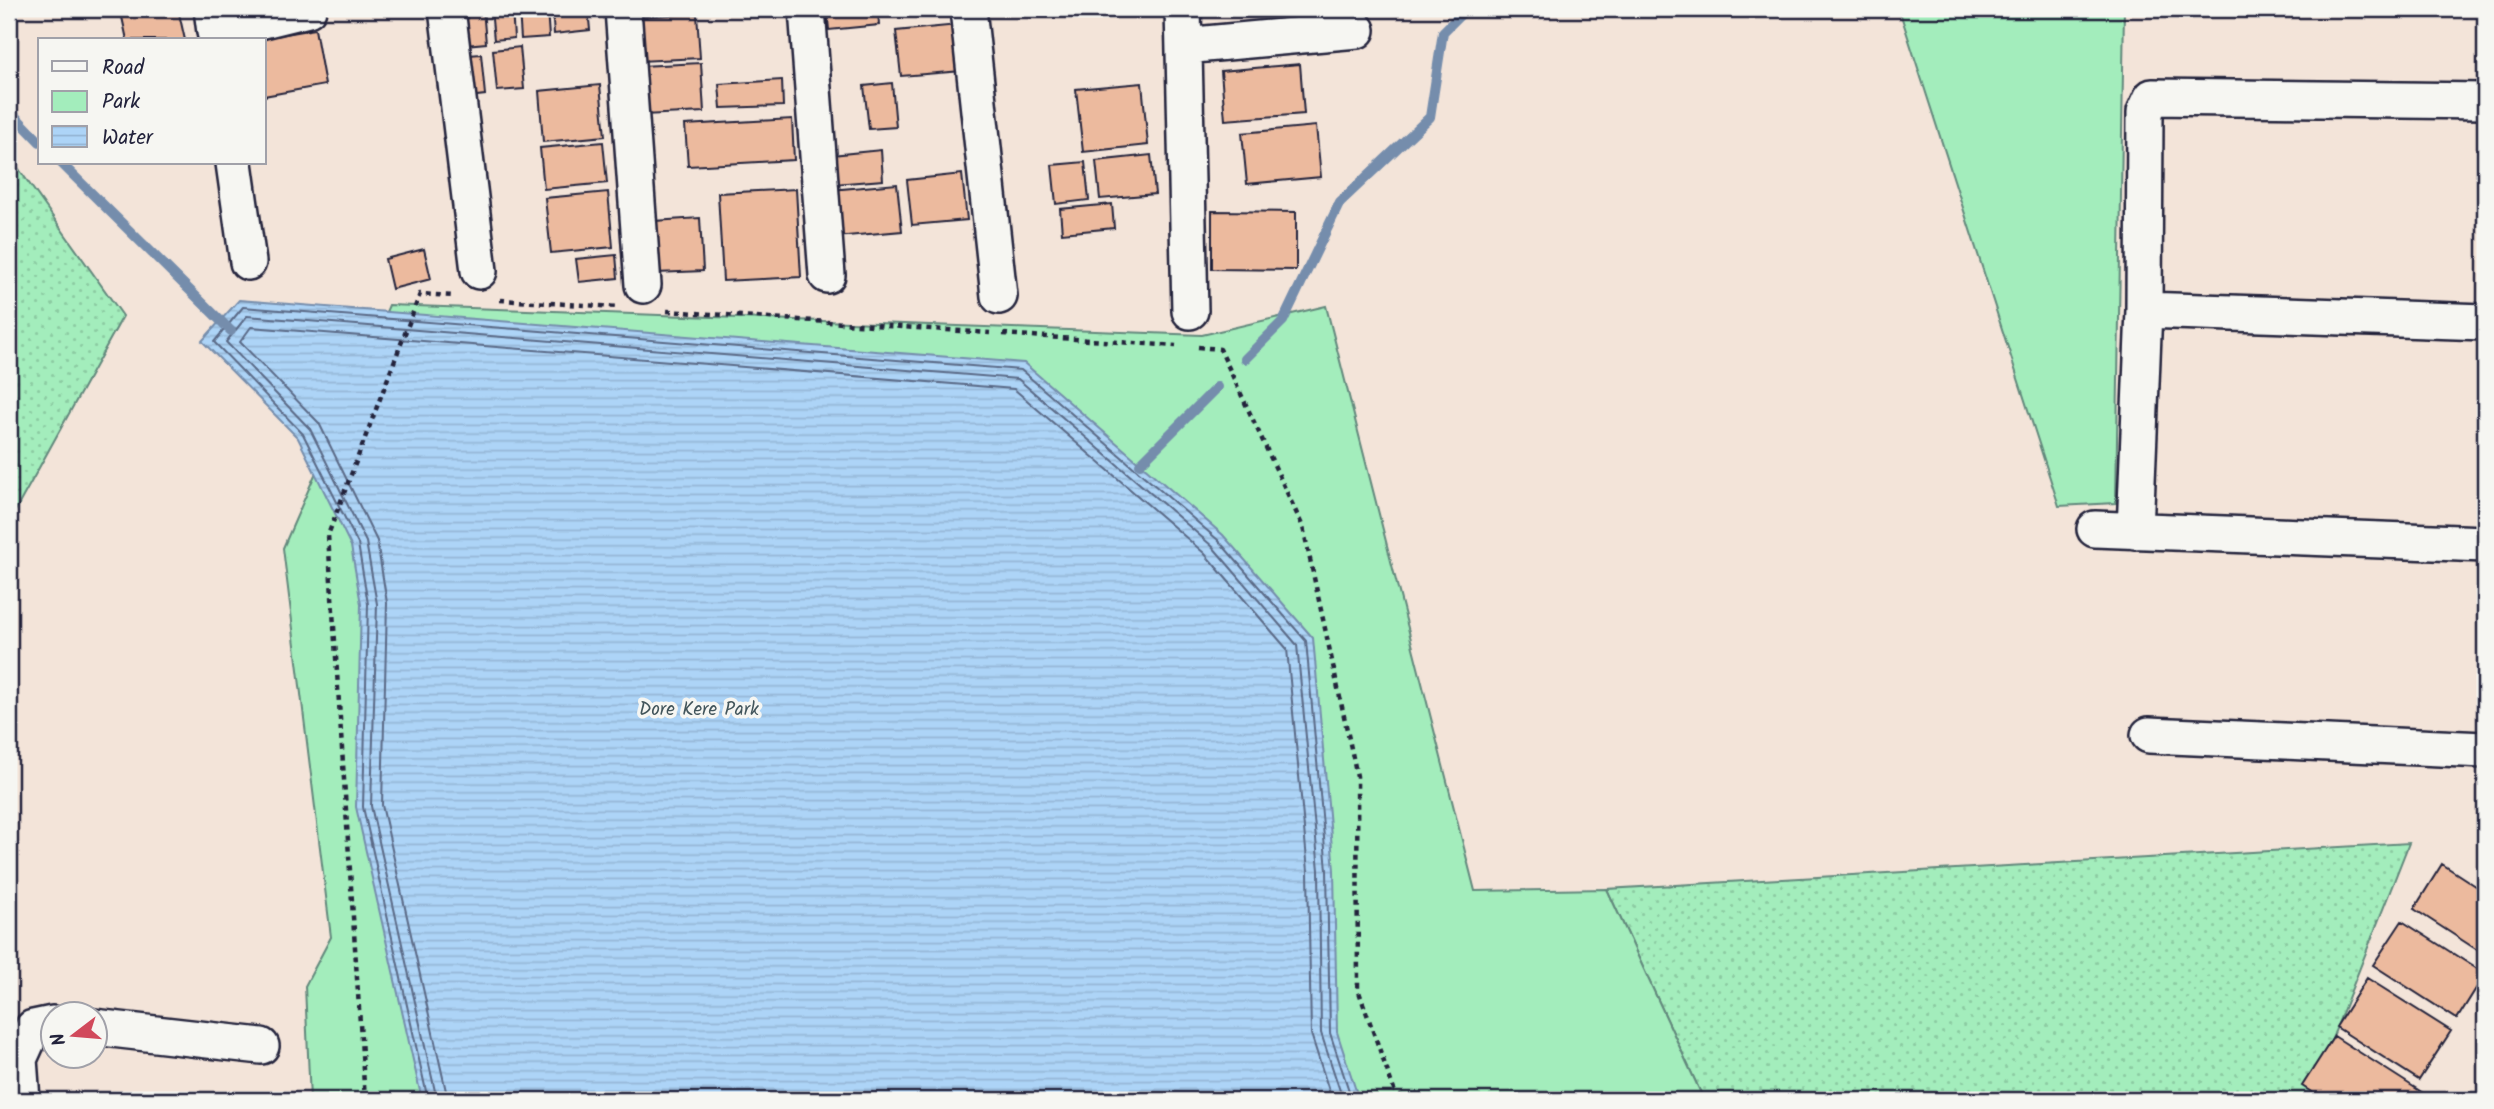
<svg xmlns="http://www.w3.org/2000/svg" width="2494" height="1109" font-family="Kalam,sans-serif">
<defs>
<pattern id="grass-dots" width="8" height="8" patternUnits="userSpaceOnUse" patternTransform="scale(1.75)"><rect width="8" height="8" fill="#a3edbc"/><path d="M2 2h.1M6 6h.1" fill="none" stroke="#8ccba2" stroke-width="1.8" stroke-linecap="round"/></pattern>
<pattern id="water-rules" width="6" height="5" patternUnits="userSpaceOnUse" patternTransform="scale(1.75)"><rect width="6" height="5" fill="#add4f7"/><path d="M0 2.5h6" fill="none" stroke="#95b6d5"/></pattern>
</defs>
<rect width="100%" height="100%" fill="#f3e4d9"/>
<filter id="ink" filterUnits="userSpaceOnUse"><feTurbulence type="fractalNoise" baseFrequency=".0143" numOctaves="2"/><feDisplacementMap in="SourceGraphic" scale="14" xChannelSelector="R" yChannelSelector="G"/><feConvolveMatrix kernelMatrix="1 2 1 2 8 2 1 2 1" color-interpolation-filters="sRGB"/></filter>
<g filter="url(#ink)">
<path fill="url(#grass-dots)" stroke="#62887c" stroke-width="2" d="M9,155L123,316L9,522Z
M2409,843L2308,1100H1704L1607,889Z"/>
<path fill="#a3edbc" stroke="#62887c" stroke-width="2" d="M1899,9H2124L2116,503L2059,506Z
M389,305L1202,335L1326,306L1475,891L1607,889L1704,1100H310L305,986L331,937L283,548Z"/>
<path fill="url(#water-rules)" stroke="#758dac" stroke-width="2" d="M239,300L1024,363L1223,535L1313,638L1334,870L1337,1032L1359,1100H422L356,807L361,604L351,546L298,438L202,341Z"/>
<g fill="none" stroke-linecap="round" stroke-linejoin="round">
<path stroke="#5a6986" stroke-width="2" d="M428,1100L363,807L368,604L358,544L303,434L214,342L243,307L1021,370L1218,540L1306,641L1327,870L1330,1033L1352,1100
M437,1100L371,806L377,604L366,542L310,429L226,342L247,316L1018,379L1212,546L1297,645L1319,870L1321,1033L1343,1100
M448,1100L382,805L387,603L377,541L319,423L240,342L251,327L1014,389L1204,553L1287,649L1308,871L1311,1034L1332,1100"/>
<path stroke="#758dac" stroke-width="10" d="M9,110L40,142
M61,163L231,331
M1245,359L1283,321L1340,202L1430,117L1443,32L1466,9
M1140,464L1217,387"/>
</g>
<path fill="#ecba9e" stroke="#22223b" stroke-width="2" d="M163,9H178L185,40H127L122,17Z
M451,9H483L486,43L455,46Z
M491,9H512L514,38L494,40Z
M519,9H547L549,37L521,39Z
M552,9H588L590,30L554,34Z
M827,9H878L879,25L829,30Z
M697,14L700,58L639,61L637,17Z
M958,25L962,71L901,76L896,31Z
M315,29L325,85L264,96V40H250Z
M520,47L524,89L497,91L493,50Z
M481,54L485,95L460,98L456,56Z
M701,63L704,112L643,115L641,66Z
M1300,64L1304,114L1225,120L1221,71Z
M782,80L783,106L721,108L719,84Z
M892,83L896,127L869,129L864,86Z
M1142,83L1148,145L1083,152L1076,89Z
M600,85L605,136L543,142L539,91Z
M792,119L794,160L688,166L685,125Z
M1316,126L1321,177L1247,184L1242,133Z
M603,142L607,183L544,189L540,148Z
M881,150L883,180L834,184L832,155Z
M1151,155L1155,194L1100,199L1096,161Z
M1085,162L1089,200L1056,204L1052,165Z
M962,174L967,220L912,225L907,180Z
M897,184L902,231L836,237L831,190Z
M796,189L801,277L723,281L718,193Z
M608,192L613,247L551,253L545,198Z
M1112,204L1114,228L1062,233L1060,209Z
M1212,211L1296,212V270L1212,269Z
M700,218L703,271L656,273L654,221Z
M424,249L431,279L392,289L385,259Z
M616,255L618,278L579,282L576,259Z
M2442,864L2485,892V955L2414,909Z
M2402,921L2485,974L2457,1019L2373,965Z
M2367,978L2451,1031L2419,1080L2336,1027Z
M2334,1036L2431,1098L2430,1100H2324L2302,1086Z"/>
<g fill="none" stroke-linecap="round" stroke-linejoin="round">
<g stroke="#22223b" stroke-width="40">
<path id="street" d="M212,9L215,32L308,9
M447,9L479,271
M623,9L643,285
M807,9L827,275
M968,9L999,296
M1183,9L1190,311
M1184,46L1357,30
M234,163L248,262
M2144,310L2145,112L2152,97L2485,101
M2095,529L2485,544
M2135,531L2144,310L2485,322
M2149,735L2485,750
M94,1027L261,1046
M22,1100L19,1059L33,1028L52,1024"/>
</g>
<path stroke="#22223b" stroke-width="4.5" stroke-dasharray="5 5" stroke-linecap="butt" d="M500,300L617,307
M667,311L990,333
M1003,334L1176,346
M1198,347L1220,349L1303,527L1357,776L1358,989L1394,1090L1404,1100
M365,1100L328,535L420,294L453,296"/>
<use href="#street" stroke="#f6f6f2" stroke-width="35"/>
</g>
</g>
<g text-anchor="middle" stroke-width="7" stroke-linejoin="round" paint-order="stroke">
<g font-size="19" fill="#42555b" stroke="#f6f6f2">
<text x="699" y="715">Dore Kere Park</text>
</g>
</g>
<rect width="2494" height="1109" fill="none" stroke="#f6f6f2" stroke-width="35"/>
<rect x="18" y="18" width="2459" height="1074" fill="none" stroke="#22223b" stroke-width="2.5" filter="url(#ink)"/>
<rect x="38" y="38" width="228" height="126" fill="#f6f6f2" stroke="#a1a1a9" stroke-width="2"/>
<rect x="52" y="61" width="35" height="10" fill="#f6f6f2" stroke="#a1a1a9" stroke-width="2"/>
<text x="102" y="74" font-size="21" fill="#22223b">Road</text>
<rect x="52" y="91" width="35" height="21" fill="#a3edbc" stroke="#a1a1a9" stroke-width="2"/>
<text x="102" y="108" font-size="21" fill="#22223b">Park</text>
<rect x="52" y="126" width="35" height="21" fill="url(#water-rules)" stroke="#a1a1a9" stroke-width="2"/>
<text x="102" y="144" font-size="21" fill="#22223b">Water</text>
<g transform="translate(74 1035) rotate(254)"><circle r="33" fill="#f6f6f2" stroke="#a1a1a9" stroke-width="2"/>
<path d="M0-5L12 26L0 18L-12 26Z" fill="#d1495b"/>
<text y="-10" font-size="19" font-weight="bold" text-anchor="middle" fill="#22223b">N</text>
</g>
</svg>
